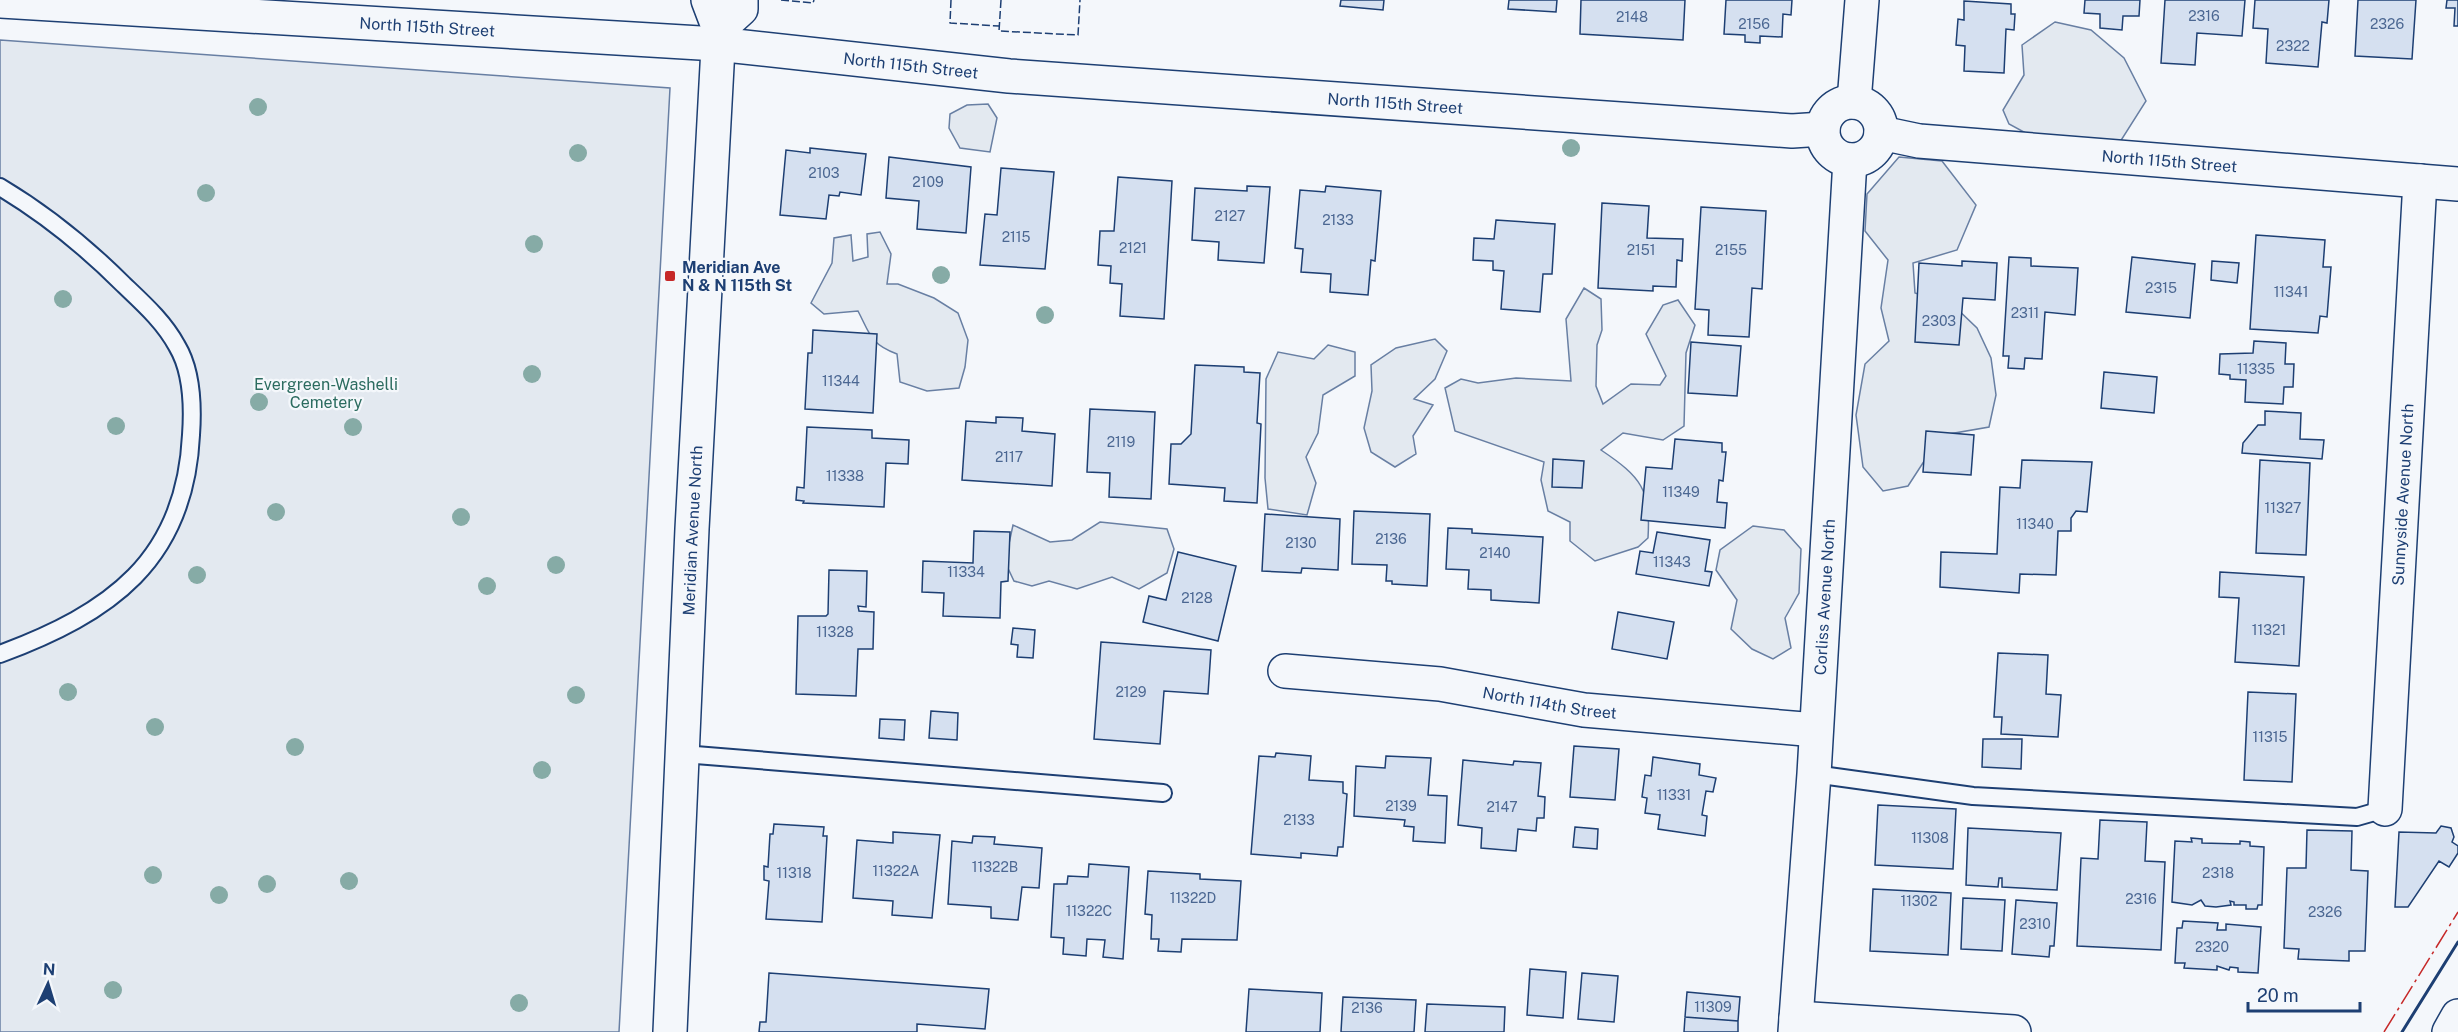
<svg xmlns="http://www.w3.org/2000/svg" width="2458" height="1032" font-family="'Public Sans',sans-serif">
<rect width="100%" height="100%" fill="#f4f7fb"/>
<path fill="#e3e9f0" stroke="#687fa3" stroke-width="1.5" d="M2055,22L2091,30L2124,58L2146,101L2120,142L2033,137L2009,124L2003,110L2024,75L2022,45Z
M0,40L670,88L619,1032H0Z
M988,104L997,118L990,152L960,148L949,128L950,114L967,105Z
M1899,157L1942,161L1976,205L1957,250L1913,263L1915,293L1954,306L1977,328L1991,358L1996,395L1989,427L1932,437V449L1908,486L1883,491L1863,467L1856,415L1865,364L1889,341L1881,308L1888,260L1865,231L1867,194Z
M880,232L891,254L887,284H898L934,298L958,313L968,340L965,367L959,388L927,391L900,382L897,354C870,344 870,334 858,311L824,314L811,303L832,263L834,238L851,235L853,261L868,257L867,234Z
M1584,288L1601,299L1602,330L1597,345L1596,386L1603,404L1631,384L1660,385L1666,376L1646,334L1663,305L1678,300L1695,325L1686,353L1684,426L1663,440L1623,433L1601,450C1641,477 1651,489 1648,538L1638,547L1595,561L1570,541V522L1548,511L1541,480L1544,462L1455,431L1445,388L1461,379L1478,383L1516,378L1571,381L1566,319Z
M1435,339L1447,351L1435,379L1414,399L1433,405L1413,436L1416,454L1395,467L1371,452L1364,428L1372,391L1371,365L1396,348Z
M1328,345L1355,352V376L1323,395L1318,433L1306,457L1316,483L1307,515L1268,509L1265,478L1266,379L1278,352L1314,359Z
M1100,522L1167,529L1174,549L1167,573L1139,589L1112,577L1077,589L1049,581L1032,586L1014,581L1005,562L1013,525L1050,542L1072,540Z
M1753,526L1784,530L1801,549L1799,593L1785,618L1791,648L1773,659L1752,649L1731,629L1737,600L1716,570L1720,550Z"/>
<path fill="#d5e0f0" stroke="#1d3f73" stroke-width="1.5" d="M1341,0H1384L1383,10L1340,6Z
M1509,0H1557L1556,12L1508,9Z
M1581,0H1685L1683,40L1580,34Z
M1726,0H1792L1791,15L1783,14L1782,37L1760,36V43L1745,42V35L1724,34Z
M2085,0H2140L2139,16H2123L2122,30L2100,28V14L2084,13Z
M2165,0H2245L2242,36L2197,33L2195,65L2161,63Z
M2255,0H2329L2327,23L2322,22L2318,67L2266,63L2268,29L2253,28Z
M2358,0H2416L2412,59L2355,56Z
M2447,0H2458V26H2454L2455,8H2446Z
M1964,1L2011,4V14H2015L2014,30L2006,29L2004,73L1964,71L1965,46L1956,45L1958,19L1964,20Z
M810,148L866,154L861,195L840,192L839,196L829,195L826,219L780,215L786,150L810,153Z
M889,157L971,167L966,233L917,229L919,201L886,198Z
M1001,168L1054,172L1045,269L980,265L985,214L997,215Z
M1118,177L1172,181L1164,319L1120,316L1122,284L1110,283L1111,266L1098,265L1100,231H1114Z
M1247,186L1270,187L1264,263L1218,260L1219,242L1192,240L1195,188L1247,191Z
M1326,186L1381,191L1375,261L1371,260L1368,295L1330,292L1331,274L1301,272L1303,249L1295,248L1300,190L1325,192Z
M1602,203L1649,206L1647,238L1683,239L1682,261L1677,260L1676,287L1653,286V291L1598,288Z
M1701,207L1766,211L1762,289L1752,288L1749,337L1708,335L1709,310L1695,309Z
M1496,220L1555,224L1552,274H1543L1540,312L1501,309L1504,271L1493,270V261L1473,260L1474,238L1494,239Z
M2256,235L2325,240L2323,267H2331L2327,317L2320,316L2318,333L2250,329Z
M2009,257L2031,258V266L2078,268L2075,315L2045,312L2042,359L2025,358L2024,369L2008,368L2009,356H2003Z
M2132,257L2195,264L2190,318L2126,312Z
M1962,261L1997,263L1995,300L1963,298L1959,345L1915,342L1919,263L1962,266Z
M2212,261L2239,263L2237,283L2211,280Z
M813,330L877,334L873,413L805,409L808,353H812Z
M2254,341L2286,343L2285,364H2294L2293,387H2284L2283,404L2245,402L2246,380L2230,379V375L2219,374L2220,354L2253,353Z
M1691,342L1741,346L1737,396L1688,393Z
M1195,365L1244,367V372L1260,373L1257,423L1261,424L1257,503L1224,501L1225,488L1169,484L1171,444H1181L1191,434Z
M2104,372L2157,377L2154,413L2101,408Z
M1090,409L1155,412L1151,499L1109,497L1110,473L1087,472Z
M2265,411L2301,413L2300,439L2324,440L2322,459L2242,453L2243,443L2258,425H2265Z
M996,417L1023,418L1022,431L1055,434L1052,486L962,480L966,421L996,423Z
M807,427L872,430V438L909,440L908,464L886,463L884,507L803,503L804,501L796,500L797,487L804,488Z
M1926,431L1974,435L1971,475L1923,472Z
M1675,439L1722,443V452H1726L1723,481L1719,480L1717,502L1727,503L1725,528L1641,520L1646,467L1672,469Z
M1553,459L1584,461L1582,488L1552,487Z
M2022,460L2092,462L2087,512L2076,511L2071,518V531H2058L2056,575L2020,574L2019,593L1940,587L1941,552L1997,554L2000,487L2020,488Z
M2260,460L2310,463L2306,555L2256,553Z
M1354,511L1430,514L1427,586L1392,584V581H1386L1387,565L1352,564Z
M1265,514L1340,519L1338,570L1302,568L1301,573L1262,571Z
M1448,528L1472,529V533L1543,537L1539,603L1491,600V590L1468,589L1469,570L1446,569Z
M974,531L1010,532L1008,581L1001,582L1000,618L943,616L944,593L922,592L923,561L973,563Z
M1657,532L1710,540L1705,571L1712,572L1709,586L1636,574L1640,551L1653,553Z
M1178,552L1236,566L1218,641L1143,622L1149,596L1166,600Z
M829,570L867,571L866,607L858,606L859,611L874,612L873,649H858L856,696L796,694L798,616H826L828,614Z
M2220,572L2304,577L2299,666L2235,662L2239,598L2219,597Z
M1618,612L1674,622L1667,659L1612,649Z
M1013,628L1035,630L1033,658L1017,657L1018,645L1011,644Z
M1101,642L1211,650L1208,694L1164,691L1160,744L1094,739Z
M1998,653L2048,655L2046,694L2061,695L2058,737L2001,734L2002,717H1994Z
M2248,692L2296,694L2292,782L2244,780Z
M931,711L958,713L957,740L929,738Z
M880,719L905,720L904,740L879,738Z
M1983,739H2022L2021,769L1982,767Z
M1574,746L1619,749L1615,800L1570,797Z
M1276,753L1311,756L1309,780L1343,782V793L1347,794L1343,847H1338L1337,856L1301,853V858L1251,854L1259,756L1275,757Z
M1386,756L1431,758L1428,795L1447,796L1445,843L1413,841L1414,827L1404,826L1405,820L1354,816L1356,766L1385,768Z
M1653,757L1700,764L1699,775L1716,778L1713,792L1706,791L1702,815L1707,816L1705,836L1658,829L1660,815L1645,813L1647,798L1642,797L1645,775L1651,776Z
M1463,760L1513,765L1514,761L1541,763L1538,796L1545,797L1544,818H1537L1536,831L1518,829L1516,851L1481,848L1482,828L1458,825Z
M1878,805L1956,809L1953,869L1875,865Z
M2100,820L2147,822L2145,861L2165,862L2161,950L2077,946L2081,858L2098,859Z
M774,824L824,827L823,836H827L822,922L766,919L769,881L764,880V866L768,867L770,834H773Z
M2441,826L2451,828L2454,837L2452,842L2458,846V853L2449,867L2439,861L2408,907H2395L2399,832L2436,833Z
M1575,827L1598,829L1597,849L1573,847Z
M1968,828L2061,833L2057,890L2002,887V878H1999L1998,887L1966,885Z
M2307,830L2352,831L2351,870L2368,871L2365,951H2349V961L2298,959L2299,949L2284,948L2287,868H2306Z
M893,832L940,835L932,918L892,915L893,901L853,898L857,840L893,843Z
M973,836L995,837L994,844L1042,848L1039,888L1022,887L1018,920L991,918V907L948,904L952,841L972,843Z
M2191,838L2202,839V843L2240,844V841L2250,842V846L2264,847L2262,905H2258L2257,909H2246V905H2234V902L2230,901L2231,905L2216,907L2205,906L2201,900L2192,905L2172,902L2175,841L2192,842Z
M1089,864L1129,867L1123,959L1103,957L1105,940L1087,939L1086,956L1063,954L1064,938L1051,937L1054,884H1067L1068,876L1088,877Z
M1148,871L1200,874V879L1241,881L1237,940L1182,939L1181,952L1158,951L1159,939H1151L1152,915L1145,914Z
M1873,889L1951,893L1948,955L1870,951Z
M1963,898L2005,900L2002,951L1961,949Z
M2016,900L2057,903L2054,946H2050L2049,957L2012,954Z
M2183,921L2218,923L2217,930H2226V924L2261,927L2258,973L2238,972V968L2230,967L2229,970L2217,966V970L2184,968L2185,963H2175L2177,928H2182Z
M1530,969L1566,972L1563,1018L1527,1015Z
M769,973L989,989L985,1029L917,1024V1032H759L760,1022H766Z
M1582,973L1618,976L1614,1022L1578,1019Z
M1249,989L1322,993L1320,1032H1246Z
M1687,992L1740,997L1738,1021L1685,1017Z
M1343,997L1416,1000L1414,1032H1341Z
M1427,1004L1505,1007L1504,1032H1425Z
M1685,1017L1738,1021V1032H1684Z"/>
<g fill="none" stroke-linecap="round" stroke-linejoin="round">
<g stroke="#1d3f73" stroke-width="20">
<path id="service" d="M0,187C47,215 86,247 124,285C144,304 164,322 177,346C192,371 193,407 191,435C185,561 110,613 0,654
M683,754L1163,793
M1814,774L1973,796L2357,817L2385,809"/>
</g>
<g stroke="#1d3f73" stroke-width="36">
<g id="minor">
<path id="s1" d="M717,44L1009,76L1792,131L1823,129"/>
<path d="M1854,102L1862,0"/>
<circle cx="1852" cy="131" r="29"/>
<path id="s2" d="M1881,133L1919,141L2458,184"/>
<path id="s3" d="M1285,671L1440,684L1584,710L1816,730"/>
<path id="s4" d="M2385,809L2420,181"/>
<path d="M1796,1018L2014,1032"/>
<path id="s5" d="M1795,1032L1814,774L1850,160"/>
</g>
</g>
<g stroke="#1d3f73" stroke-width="36">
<g id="tertiary">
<path id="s6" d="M0,1L717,44"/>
<path d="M719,29L741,9V0"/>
<path id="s7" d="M670,1032L692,529L719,29L708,0"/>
</g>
</g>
<g stroke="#1d3f73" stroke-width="36">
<path id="motorway" d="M2449,1032L2458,1016"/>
</g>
<use href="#service" stroke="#f4f7fb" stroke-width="16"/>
<use href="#minor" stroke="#f4f7fb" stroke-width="33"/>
<use href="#tertiary" stroke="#f4f7fb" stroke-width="33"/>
<use href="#motorway" stroke="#f4f7fb" stroke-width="33"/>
<path stroke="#1d3f73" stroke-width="1.5" stroke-dasharray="8 3" stroke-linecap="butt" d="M781,0L813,3L814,0
M951,0L950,23L999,26
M1001,0L999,31L1078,35L1080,0"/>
<path stroke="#1d3f73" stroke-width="3" d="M2402,1032L2458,942"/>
<path stroke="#c62828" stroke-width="1.5" stroke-dasharray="21 4.5 3 4.5" stroke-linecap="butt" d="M2384,1032L2458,912"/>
</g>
<g fill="#86aba6">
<circle cx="258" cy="107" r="9"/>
<circle cx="1571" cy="148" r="9"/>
<circle cx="578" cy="153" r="9"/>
<circle cx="206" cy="193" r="9"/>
<circle cx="534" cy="244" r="9"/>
<circle cx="941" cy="275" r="9"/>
<circle cx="63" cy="299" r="9"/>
<circle cx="1045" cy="315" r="9"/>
<circle cx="532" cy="374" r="9"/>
<circle cx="259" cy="402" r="9"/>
<circle cx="116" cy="426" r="9"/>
<circle cx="353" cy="427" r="9"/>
<circle cx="276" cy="512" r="9"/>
<circle cx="461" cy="517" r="9"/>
<circle cx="556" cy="565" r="9"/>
<circle cx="197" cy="575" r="9"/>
<circle cx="487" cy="586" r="9"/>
<circle cx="68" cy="692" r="9"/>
<circle cx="576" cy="695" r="9"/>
<circle cx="155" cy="727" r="9"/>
<circle cx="295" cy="747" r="9"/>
<circle cx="542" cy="770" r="9"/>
<circle cx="153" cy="875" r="9"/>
<circle cx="349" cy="881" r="9"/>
<circle cx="267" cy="884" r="9"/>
<circle cx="219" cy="895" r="9"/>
<circle cx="113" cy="990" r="9"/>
<circle cx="519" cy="1003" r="9"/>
</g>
<rect fill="#c62828" stroke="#f4f7fb" stroke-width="2" x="664" y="270" width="12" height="12" rx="3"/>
<g text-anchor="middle" stroke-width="4.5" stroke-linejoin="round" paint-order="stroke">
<g font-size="14" fill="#4b6792">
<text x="2204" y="21">2316</text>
<text x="1632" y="22">2148</text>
<text x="1754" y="29">2156</text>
<text x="2387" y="29">2326</text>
<text x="2293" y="51">2322</text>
<text x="824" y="178">2103</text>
<text x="928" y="187">2109</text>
<text x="1230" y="221">2127</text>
<text x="1338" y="225">2133</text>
<text x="1016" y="242">2115</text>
<text x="1133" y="253">2121</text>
<text x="1641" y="255">2151</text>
<text x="1731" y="255">2155</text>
<text x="2161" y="293">2315</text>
<text x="2291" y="297">11341</text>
<text x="2025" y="318">2311</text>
<text x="1939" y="326">2303</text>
<text x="2256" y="374">11335</text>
<text x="841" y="386">11344</text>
<text x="1121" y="447">2119</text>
<text x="1009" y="462">2117</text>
<text x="845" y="481">11338</text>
<text x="1681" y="497">11349</text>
<text x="2283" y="513">11327</text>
<text x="2035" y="529">11340</text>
<text x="1391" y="544">2136</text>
<text x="1301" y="548">2130</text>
<text x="1495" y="558">2140</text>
<text x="1672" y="567">11343</text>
<text x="966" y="577">11334</text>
<text x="1197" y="603">2128</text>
<text x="2269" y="635">11321</text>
<text x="835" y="637">11328</text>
<text x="1131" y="697">2129</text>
<text x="2270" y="742">11315</text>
<text x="1674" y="800">11331</text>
<text x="1401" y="811">2139</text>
<text x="1502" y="812">2147</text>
<text x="1299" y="825">2133</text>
<text x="1930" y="843">11308</text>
<text x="995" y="872">11322B</text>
<text x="896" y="876">11322A</text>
<text x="794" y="878">11318</text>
<text x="2218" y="878">2318</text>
<text x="1193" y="903">11322D</text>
<text x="2141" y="904">2316</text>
<text x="1919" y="906">11302</text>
<text x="1089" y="916">11322C</text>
<text x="2325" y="917">2326</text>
<text x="2035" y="929">2310</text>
<text x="2212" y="952">2320</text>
<text x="1713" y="1012">11309</text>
<text x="1367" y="1013">2136</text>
</g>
<g font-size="16" fill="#1d3f73" stroke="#f4f7fb">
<text dy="6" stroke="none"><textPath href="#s6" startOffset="428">North 115th Street</textPath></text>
<text dy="6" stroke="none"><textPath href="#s1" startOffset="195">North 115th Street</textPath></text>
<text dy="6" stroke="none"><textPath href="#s1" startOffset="681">North 115th Street</textPath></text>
<text dy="6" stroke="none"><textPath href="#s2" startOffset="290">North 115th Street</textPath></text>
<text dy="6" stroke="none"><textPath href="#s4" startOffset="315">Sunnyside Avenue North</textPath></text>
<text dy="6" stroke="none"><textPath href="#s7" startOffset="502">Meridian Avenue North</textPath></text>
<text dy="6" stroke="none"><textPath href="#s5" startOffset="436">Corliss Avenue North</textPath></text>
<text dy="6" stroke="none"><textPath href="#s3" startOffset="267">North 114th Street</textPath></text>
</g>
<g font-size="16" font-weight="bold" fill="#1d3f73" stroke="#f4f7fb" text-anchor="start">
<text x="682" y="273">Meridian Ave<tspan x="682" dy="18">N &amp; N 115th St</tspan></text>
</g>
<g font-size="16" fill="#2c6c60" stroke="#f4f7fb">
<text x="326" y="390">Evergreen-Washelli<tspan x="326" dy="18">Cemetery</tspan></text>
</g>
</g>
<g transform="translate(48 984) rotate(4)" stroke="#f4f7fb" stroke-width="4.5" paint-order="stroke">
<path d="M0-4.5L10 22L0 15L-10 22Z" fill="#1d3f73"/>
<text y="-9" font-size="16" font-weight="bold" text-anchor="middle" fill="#1d3f73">N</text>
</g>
<path d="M2248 1002v9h112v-9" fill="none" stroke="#1d3f73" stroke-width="3"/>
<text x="2257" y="1002" font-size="18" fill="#1d3f73" stroke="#f4f7fb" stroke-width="4.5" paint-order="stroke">20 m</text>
</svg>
